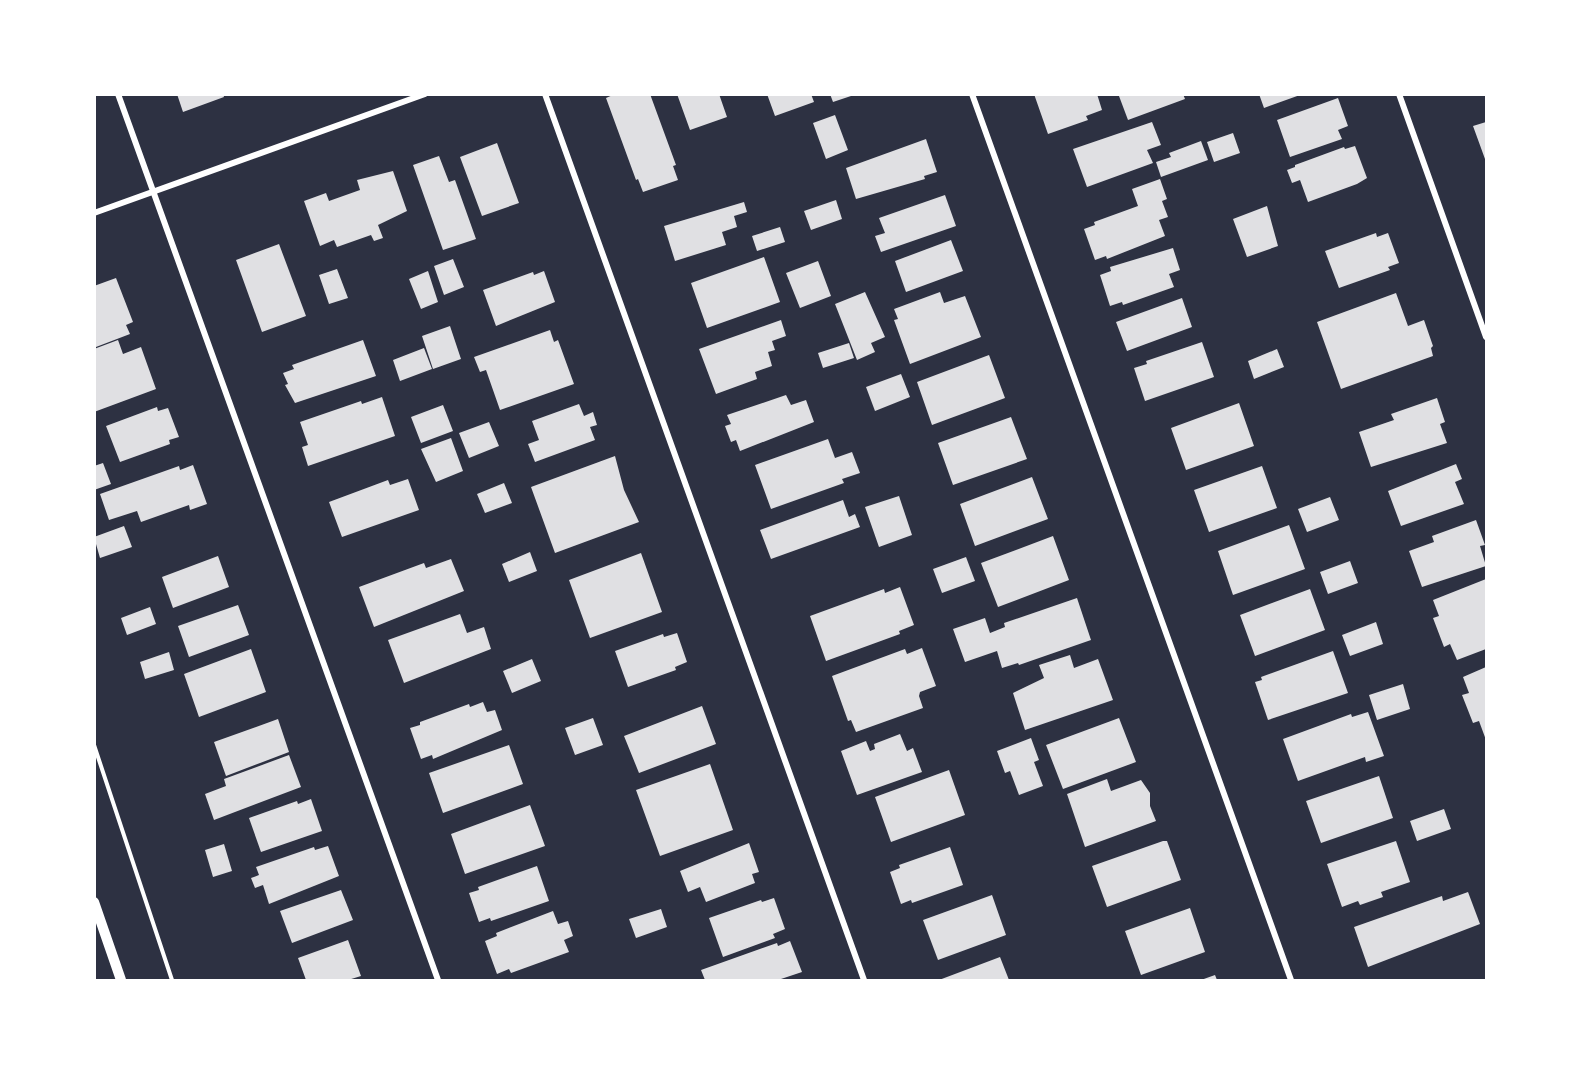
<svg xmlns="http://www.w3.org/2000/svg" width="1581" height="1075" font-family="'IBM Plex Sans',sans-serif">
<rect width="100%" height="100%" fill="#2d3142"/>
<path fill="#e0e0e3" d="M177,94H223L224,97L183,112Z
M615,94H650L676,165L673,166L678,180L643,192L638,179L636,180L606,98Z
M677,94H719L727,117L690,130Z
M767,94H811L814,102L775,116Z
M830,94H854V95L833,102Z
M1034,94H1097L1102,110L1086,116L1088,120L1048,134Z
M1124,94H1183L1185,99L1128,120L1119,96Z
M1259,94H1300V95L1264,108Z
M1338,98L1348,126L1338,130L1342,139L1290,157L1277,120Z
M835,115L848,150L826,159L813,123Z
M1152,122L1161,145L1147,150L1153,163L1087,187L1073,149Z
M1486,122V159H1485L1473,126Z
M1233,133L1240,153L1214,162L1207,142Z
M926,139L937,172L924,176L925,179L856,199L846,168Z
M1201,141L1208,160L1161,177L1156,162L1171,157L1169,153Z
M497,143L519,203L482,216L460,157Z
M1355,146L1367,178L1357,184L1308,202L1300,180L1292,183L1287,170L1295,167V165L1344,147L1345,149Z
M439,156L449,182L455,180L476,239L443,250L413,165Z
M393,171L407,211L378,225L383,238L374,241L371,235L337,247L334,240L320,246L304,201L326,193L329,201L360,190L357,180Z
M1160,179L1167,199L1162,201L1168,217L1159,220L1165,236L1107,259L1106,256L1095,260L1084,229L1095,225L1094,222L1138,206L1132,189Z
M945,195L956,226L881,252L875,236L885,233L879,218Z
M836,200L842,219L811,230L804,211Z
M744,202L747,212L734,216L737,227L722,232L726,245L675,261L664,226Z
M1267,206L1278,246L1247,257L1233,219Z
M780,227L785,242L757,251L752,236Z
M1376,233L1377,237L1388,233L1399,263L1388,267L1390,270L1339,288L1325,251Z
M951,240L963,271L906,292L895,261Z
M279,244L306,316L262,332L236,260Z
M1173,248L1180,270L1169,274L1174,287L1123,305L1122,302L1110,306L1100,275L1111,271L1110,267Z
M764,257L780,302L707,328L691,283Z
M453,259L464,287L444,295L434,266Z
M818,261L831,296L800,308L786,273Z
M337,269L348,298L329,304L319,275Z
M428,271L438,302L421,309L409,279Z
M544,271L555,302L496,326L483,290L533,272L534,275Z
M116,278L133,322L126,325L130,334L96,347L94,286Z
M865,292L885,337L871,343L875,352L857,360L835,304Z
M940,292L944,303L965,296L981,337L910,364L894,320L898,319L894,309Z
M1396,293L1408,326L1424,320L1433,346L1431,348L1433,356L1341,389L1317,322Z
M1182,298L1192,327L1127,351L1116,322Z
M781,320L786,336L772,341L775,350L768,352L772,366L755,372L757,379L716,394L699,349Z
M450,326L461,359L433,369L422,336Z
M550,330L554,342L558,340L574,384L500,410L486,370L480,372L474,357Z
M118,340L123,354L141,347L156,389L94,412V349Z
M363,340L376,376L295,403L285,385L288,384L283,373L294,369L292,365Z
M1202,342L1214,377L1145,401L1134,368L1147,364L1146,361Z
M849,343L854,358L823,368L818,353Z
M424,348L432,369L400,381L393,360Z
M1277,349L1284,367L1254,379L1248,361Z
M989,355L1005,398L932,425L917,382Z
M901,374L910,397L875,411L866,387Z
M786,395L791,405L806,400L814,422L740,451L736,440L731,442L725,426L731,424L727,415Z
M382,397L395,436L308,466L302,447L308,445L300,422L361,401L362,404Z
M1437,398L1445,422L1440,424L1447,443L1371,467L1359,432L1394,420L1391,414Z
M1239,403L1254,446L1186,470L1171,428Z
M579,404L584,416L593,412L597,425L590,427L595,440L535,462L528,444L539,440L532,421Z
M443,405L453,431L421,443L411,417Z
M157,407L158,411L168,408L179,437L169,440L170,444L120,462L106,426Z
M1011,417L1027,459L953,485L938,443Z
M489,422L499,446L469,458L459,433Z
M451,438L463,471L436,482L421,449Z
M828,439L835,458L852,452L860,473L842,479L844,483L771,509L755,465Z
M615,456L624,490L639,522L555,553L531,487Z
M103,463L111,484L94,490V466Z
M1456,464L1462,479L1455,482L1464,504L1401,526L1388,491Z
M193,465L207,504L190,510L189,505L141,522L137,511L109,520L100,494L179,466L180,470Z
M1262,466L1277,508L1209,532L1194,490Z
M1032,477L1048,519L975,546L960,504Z
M408,479L419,510L342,537L329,502L388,480L390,485Z
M504,483L512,503L485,513L477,494Z
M899,496L912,535L879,547L865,507Z
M1330,497L1339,520L1307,532L1298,509Z
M843,500L849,517L855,514L860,527L771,559L760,530Z
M1476,520L1485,545L1480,546L1486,566L1422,587L1409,551L1434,542L1432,536Z
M1289,525L1305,569L1233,595L1218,551Z
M124,526L132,547L100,558L94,537Z
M1053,536L1069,580L998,607L981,563Z
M530,552L537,571L509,582L502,564Z
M641,553L662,612L590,638L569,580Z
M218,556L229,587L173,608L162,577Z
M966,557L975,581L942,593L933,569Z
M451,559L464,591L374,627L359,587L424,563L426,568Z
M1350,561L1358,583L1328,594L1320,572Z
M1486,579V649L1457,660L1450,644L1444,647L1433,618L1439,616L1433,600Z
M900,587L914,625L899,631L900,634L826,661L810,616L884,589L885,593Z
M1310,589L1325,630L1255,656L1240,615Z
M1077,598L1091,640L1019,665L1018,663L1002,668L997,651L965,662L953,629L985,618L990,633L1005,627L1004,623Z
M238,605L249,635L189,657L178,626Z
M150,607L156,624L127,635L121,618Z
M460,614L467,633L484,627L491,649L404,683L388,640Z
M1376,622L1383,644L1350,656L1342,635Z
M677,633L687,662L675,667L676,670L628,687L615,651L663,634L664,637Z
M922,648L936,686L920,692L919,696L923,708L856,732L851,720L848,721L832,676L905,649L907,654Z
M251,649L266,692L199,717L184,674Z
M1333,651L1348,693L1268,720L1255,682L1262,680L1261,677Z
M169,652L174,670L145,679L140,662Z
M1070,655L1074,668L1098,659L1113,700L1025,730L1013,693L1044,678L1039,665Z
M532,659L541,681L512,693L503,671Z
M1486,667V740L1479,721L1473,723L1462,695L1469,693L1463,677Z
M1403,684L1410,709L1377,720L1369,695Z
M483,702L487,712L495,710L502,730L433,759L432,755L421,759L410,728L420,725V722L469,704L470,707Z
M702,706L716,744L639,773L624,736Z
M1368,712L1384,756L1366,762L1365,757L1298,781L1283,739L1351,714L1352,717Z
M593,718L603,745L575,755L565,728Z
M1119,718L1136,762L1063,789L1046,745Z
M278,719L289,752L226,776L214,742Z
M900,734L907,751L913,748L922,772L857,795L841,751L866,741L870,751L875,749L874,744Z
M1031,738L1039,760L1034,762L1043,786L1019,795L1010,771L1005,773L997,751Z
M509,745L523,784L443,813L429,773Z
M289,755L301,787L214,820L205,794L226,786L224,779Z
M710,764L733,830L660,856L636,790Z
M949,770L965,815L891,842L875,797Z
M1379,776L1393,818L1321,843L1306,801Z
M1107,779L1111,791L1141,780L1150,793V806L1156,821L1085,847L1067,794Z
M311,799L322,831L261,852L249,818L297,801L298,804Z
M530,805L545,846L465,874L451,834Z
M1444,809L1451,829L1417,841L1410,821Z
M1163,841H1167L1181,880L1107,907L1092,866Z
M1396,841L1410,882L1381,892L1383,897L1360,905L1358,901L1342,907L1327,864Z
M749,843L759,872L752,874L755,883L706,902L700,887L688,892L680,871Z
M224,844L232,871L213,877L205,850Z
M328,846L339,876L269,904L263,885L255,888L251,878L259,875L256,867L314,847L315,850Z
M950,847L963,885L912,903L911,900L901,904L890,872L900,868L899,865Z
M537,866L549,901L491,921L490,918L479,922L469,893L479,890L478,887Z
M341,890L353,920L292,943L280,911Z
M1468,892L1480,924L1368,967L1354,927L1442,896L1443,901Z
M992,895L1006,935L938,960L923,920Z
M774,898L785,929L773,934L775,938L723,957L709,918L761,900L762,902Z
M1190,908L1205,952L1141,975L1125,931Z
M661,909L667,927L636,938L629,919Z
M553,911L558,924L568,921L573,936L564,940L569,952L511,973L509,969L497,974L485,941L497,936L496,933Z
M348,940L361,976L348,980H306L298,958Z
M790,941L802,972L778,980H705L701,970L777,943L778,946Z
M1000,957L1009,980H939Z
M1215,975L1217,980H1201Z"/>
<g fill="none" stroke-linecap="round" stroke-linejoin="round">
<path stroke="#fff" stroke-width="4" d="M94,745L172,980"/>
<path stroke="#fff" stroke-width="6" d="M118,94L438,980
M545,94L864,980
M972,94L1291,980
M1399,94L1486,337
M94,213L425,94"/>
<path stroke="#fff" stroke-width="10" d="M94,902L121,980"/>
</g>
<rect width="1581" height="1075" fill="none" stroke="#ffffff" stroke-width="192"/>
</svg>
